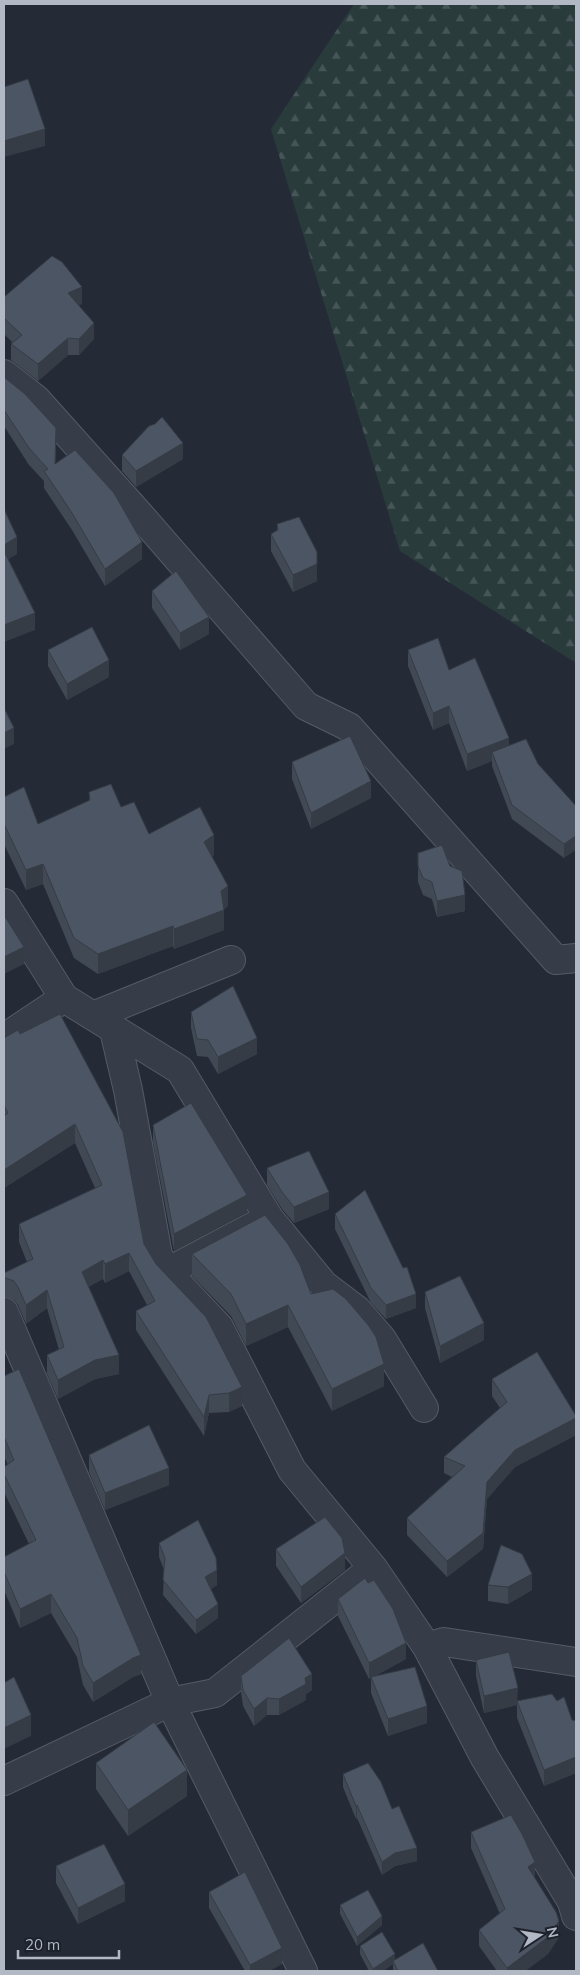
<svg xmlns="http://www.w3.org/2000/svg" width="580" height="1975" font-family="Mulish,sans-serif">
<defs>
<pattern id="forest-firs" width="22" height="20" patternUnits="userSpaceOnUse" patternTransform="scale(1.25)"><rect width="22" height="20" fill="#2a3b3c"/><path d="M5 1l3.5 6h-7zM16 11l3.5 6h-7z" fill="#465557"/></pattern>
</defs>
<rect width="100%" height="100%" fill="#242b37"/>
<path fill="url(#forest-firs)" d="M354,4H576V663L400,551L271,129Z"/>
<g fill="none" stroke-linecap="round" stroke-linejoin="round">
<g stroke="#555b66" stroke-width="30">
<path id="minor" d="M4,374L36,399L139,514L306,706L349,727L556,960L576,958
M4,903L64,998L180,1070L269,1218L167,1272L219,1327L292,1470L373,1568L427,1647L485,1758L572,1902L576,1916
M93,1016L231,960
M114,1030L128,1090L158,1255L167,1272
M4,1038L64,998
M269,1218L324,1285L357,1310L382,1339L424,1408
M4,1312L170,1702L303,1971
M427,1647L444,1642L576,1662
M4,1781L170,1702L215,1693L373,1568"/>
</g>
<use href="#minor" stroke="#373d48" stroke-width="28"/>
</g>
<path fill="#414955" d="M4,297L82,304L79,305L94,339L79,355H68L38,381L11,360V344L12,342L4,334Z
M4,377L56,444L55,464L142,559L105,586L72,530L44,488V481L29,465L4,426Z
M155,424L183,459L136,487L122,471V455Z
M277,524L317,581L293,592L271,551V534L277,530Z
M152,591L209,634L180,650L152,608Z
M48,650L109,677L67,700L48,666Z
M408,650L449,670L509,745L538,764L576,806L564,858L512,819L492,766V761L467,771L449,723L433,730L408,666Z
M292,762L371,798L311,829L292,779Z
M89,792L121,807L149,834L214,855L212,857L228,906L224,909V930L174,949L173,946L98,974L74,958L43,884L26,890L4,844V797L38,824L89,801Z
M418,853L465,911L437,917L432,899L423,895L418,882Z
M191,1012L257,1054L218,1074L208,1057L197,1056L191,1028Z
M60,1014L144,1244L156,1264L242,1406L229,1412L209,1413L204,1436L136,1330V1311L147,1305L129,1271L105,1283L103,1279L88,1287L119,1374L95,1379L58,1399L47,1374V1355L59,1350L47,1308L26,1324L18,1305L14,1300L6,1297H4V1273L27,1262L19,1242V1224L95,1188L75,1143L4,1188V1038L20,1034Z
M153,1125L247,1212L174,1251L153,1142Z
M267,1168L329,1209L294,1223L282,1209L267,1185Z
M335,1214L416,1308L386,1319L371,1303L335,1229Z
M192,1254L311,1294L384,1386L332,1411L288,1327L246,1346L231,1316L192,1276Z
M425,1292L484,1340L440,1363L425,1308Z
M4,1376L141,1674L133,1677L93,1702L83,1685L77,1657L51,1613L20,1628L4,1590V1557L29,1544L4,1492V1467L8,1465L4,1456Z
M492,1379L576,1416V1435L515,1467L487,1499L483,1549L447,1577L407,1535V1518L452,1477L444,1473V1457L500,1408L492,1396Z
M89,1455L169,1485L105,1510L89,1472Z
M159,1543L217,1585L211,1589L218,1618L196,1634L163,1595L164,1570L159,1557Z
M276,1549L345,1570L301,1603L276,1566Z
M488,1585L532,1590L508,1604L488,1601Z
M338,1599L406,1659L376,1675L427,1723L388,1736L371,1693V1678L369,1679L338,1616Z
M476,1660L518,1701L572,1720L576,1721V1773L544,1786L517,1718V1705L484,1713L476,1676Z
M241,1676L312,1690L306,1694V1700L279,1715H267L254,1726L243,1706L241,1692Z
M96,1763L187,1796L128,1836L96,1789Z
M343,1774L392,1809L417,1861L395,1866L382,1875L357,1818L356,1819L343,1787Z
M471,1832L535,1878L559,1937L548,1954L525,1971H497L479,1946V1930L500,1914L471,1848Z
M56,1866L125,1901L78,1924L56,1883Z
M209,1892L282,1964L269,1971H245L209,1908Z
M340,1905L382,1925L357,1946L340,1914Z
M360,1946L395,1960L438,1971H393V1964L383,1971H369L360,1954Z"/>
<path fill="#353c45" d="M45,129V146L4,157V141Z
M82,287V304L68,310V293Z
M94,323V339L79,355V339Z
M68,338V355L38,381V364Z
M183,443V459L136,487V471Z
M17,537V554L4,562V545Z
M142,542V559L105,586V569Z
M317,564V581L293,592V575Z
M35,613V630L4,642V625Z
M209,617V634L180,650V633Z
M109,660V677L67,700V684Z
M449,706V723L433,730V713Z
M14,728V744L4,749V733Z
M509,738V755L492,752V761L467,771V754Z
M371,781V798L311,829V813Z
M214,835V855L204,862V842Z
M576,836V850L564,858V844Z
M43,864V884L26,890V870Z
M228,886V906L221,911V891Z
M465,895V911L437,917V901Z
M224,910V930L174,949V929Z
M173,926V946L98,974V954Z
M24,947V964L4,974V957Z
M257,1038V1054L218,1074V1057Z
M75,1124V1143L4,1188V1170Z
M329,1192V1209L294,1223V1207Z
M247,1195V1212L174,1251V1234Z
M129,1253V1271L105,1283V1264Z
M103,1260V1279L82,1290V1272Z
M47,1290V1308L26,1324V1305Z
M416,1294V1308L386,1319V1305Z
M288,1305V1327L246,1346V1324Z
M484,1323V1340L440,1363V1346Z
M119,1355V1374L95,1379L58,1399V1380L95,1360Z
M384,1364V1386L332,1411V1389Z
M242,1387V1406L229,1412V1393Z
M209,1395V1413L204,1436V1417Z
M576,1418V1435L515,1467L487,1499L483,1549L447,1577V1561L487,1482L515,1450Z
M169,1468V1485L105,1510V1493Z
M345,1553V1570L301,1603V1587Z
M217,1570V1585L205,1592V1577Z
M532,1574V1590L508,1604V1587Z
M51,1594V1613L20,1628V1609Z
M218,1604V1618L196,1634V1620Z
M406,1643V1659L372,1678L371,1677V1678L369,1679V1663Z
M141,1655V1674L133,1677L93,1702V1683L133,1658Z
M312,1674V1690L306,1694V1700L279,1715V1699L305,1678Z
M518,1688L517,1705L484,1713V1696Z
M267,1698V1715L254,1726V1709Z
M427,1706V1723L388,1736V1719Z
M31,1715V1736L4,1749V1728Z
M576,1757V1773L544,1786V1770Z
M187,1770V1796L128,1836V1810Z
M357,1805V1818L356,1819V1806Z
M417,1848V1861L395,1866L382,1875V1862L395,1853Z
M535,1862V1878L528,1867Z
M125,1884V1901L78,1924V1908Z
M382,1916V1925L357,1946V1937Z
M559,1921V1937L548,1954L525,1971H507V1968Z
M282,1948V1964L269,1971H250V1965Z
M395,1954V1963L393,1961V1964L383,1971H373V1969Z"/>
<path fill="#4c5563" stroke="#353c45" d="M28,79L45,129L4,141V87Z
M52,256L62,262L82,287L68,293L94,323L79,339L68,338L38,364L11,344L22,335L4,318V297Z
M4,377L25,394L56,428L55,464L75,450L114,493L142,542L105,569L72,513L44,471L48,469L29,448L4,410Z
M162,417L183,443L136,471L122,455L149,426L155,424Z
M4,509L17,537L4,545Z
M299,517L317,552V564L293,575L271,534L278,530L277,524Z
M4,551L35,613L4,625Z
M176,571L209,617L180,633L152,591Z
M92,627L109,660L67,684L48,650Z
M438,638L449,670L475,658L509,738L467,754L449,706L433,713L408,650Z
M4,708L14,728L4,733Z
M350,736L371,781L311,813L292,762Z
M526,739L538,764L576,806V836L564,844L512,805L492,752Z
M111,784L121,807L134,802L149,834L200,807L214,835L204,842L228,886L221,891L224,910L174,929L173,926L98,954L74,938L43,864L26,870L4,824V797L24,787L38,824L90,800L89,792Z
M442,845L450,866L462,871L465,895L437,901L432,882L423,878L418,866V853Z
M4,915L24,947L4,957Z
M233,986L257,1038L218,1057L208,1040L197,1039L191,1012Z
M60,1014L123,1132L144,1244L156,1264L206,1317L242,1387L229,1393L209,1395L204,1417L136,1311L155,1301L129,1253L105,1264L103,1260L82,1272L119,1355L95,1360L58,1380L47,1355L64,1347L47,1290L26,1305L18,1287L14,1281L6,1278H4V1273L33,1259L19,1224L102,1185L75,1124L4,1170V1116L8,1113L4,1105V1038L18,1030L20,1034Z
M191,1103L247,1195L174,1234L153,1125Z
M309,1151L329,1192L294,1207L282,1192L267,1168Z
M365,1190L403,1268L407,1267L416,1294L386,1305L371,1288L335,1214Z
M265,1215L288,1244L300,1265L311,1294L333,1289L346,1299L369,1326L376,1337L384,1364L332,1389L288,1305L246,1324L231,1294L192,1254Z
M460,1276L484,1323L440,1346L425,1292Z
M537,1352L576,1416V1418L515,1450L487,1482L483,1533L447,1561L407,1518L465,1466L444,1457L507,1402L492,1379Z
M19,1369L141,1655L133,1658L93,1683L83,1666L77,1638L51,1594L20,1609L4,1572V1557L36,1540L4,1474V1467L14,1460L4,1437V1376Z
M149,1425L169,1468L105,1493L89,1455Z
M325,1517L342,1538L345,1553L301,1587L276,1549Z
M198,1520L216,1558L217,1570L205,1577L218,1604L196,1620L163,1580L165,1558L159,1543Z
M501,1545L522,1554L532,1574L508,1587L488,1585Z
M365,1578L368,1583L374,1580L393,1609L406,1643L369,1663L338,1599Z
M289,1638L312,1674L305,1678L306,1684L279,1699L267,1698L254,1709L243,1690L241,1676Z
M509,1652L518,1688L484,1696L476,1660Z
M415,1667L427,1706L388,1719L371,1677Z
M14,1677L31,1715L4,1728V1683Z
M552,1694L557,1701L564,1697L572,1720L576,1721V1757L544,1770L517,1701Z
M154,1722L187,1770L128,1810L96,1763Z
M368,1763L381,1782L392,1809L399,1806L417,1848L395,1853L382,1862L357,1805L356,1806L343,1774Z
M511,1815L522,1834L535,1862L528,1867L556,1912L559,1921L548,1937L507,1968L479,1930L505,1909L471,1832Z
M104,1844L125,1884L78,1908L56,1866Z
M245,1872L282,1948L250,1965L209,1892Z
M368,1890L382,1916L357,1937L340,1905Z
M382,1932L395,1954L373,1969L360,1946Z
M423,1943L438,1971H398L393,1961Z"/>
<rect width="580" height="1975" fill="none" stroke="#b2b8c4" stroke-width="10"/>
<g transform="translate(540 1935) rotate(78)" stroke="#1d222d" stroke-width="4" paint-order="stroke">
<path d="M0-4L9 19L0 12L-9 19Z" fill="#b2b8c4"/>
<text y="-8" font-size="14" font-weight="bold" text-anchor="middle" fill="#b2b8c4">N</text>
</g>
<path d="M18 1950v8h101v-8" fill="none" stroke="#b2b8c4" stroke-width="2.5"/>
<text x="25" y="1950" font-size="15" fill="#b2b8c4" stroke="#1d222d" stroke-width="4" paint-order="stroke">20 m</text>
</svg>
